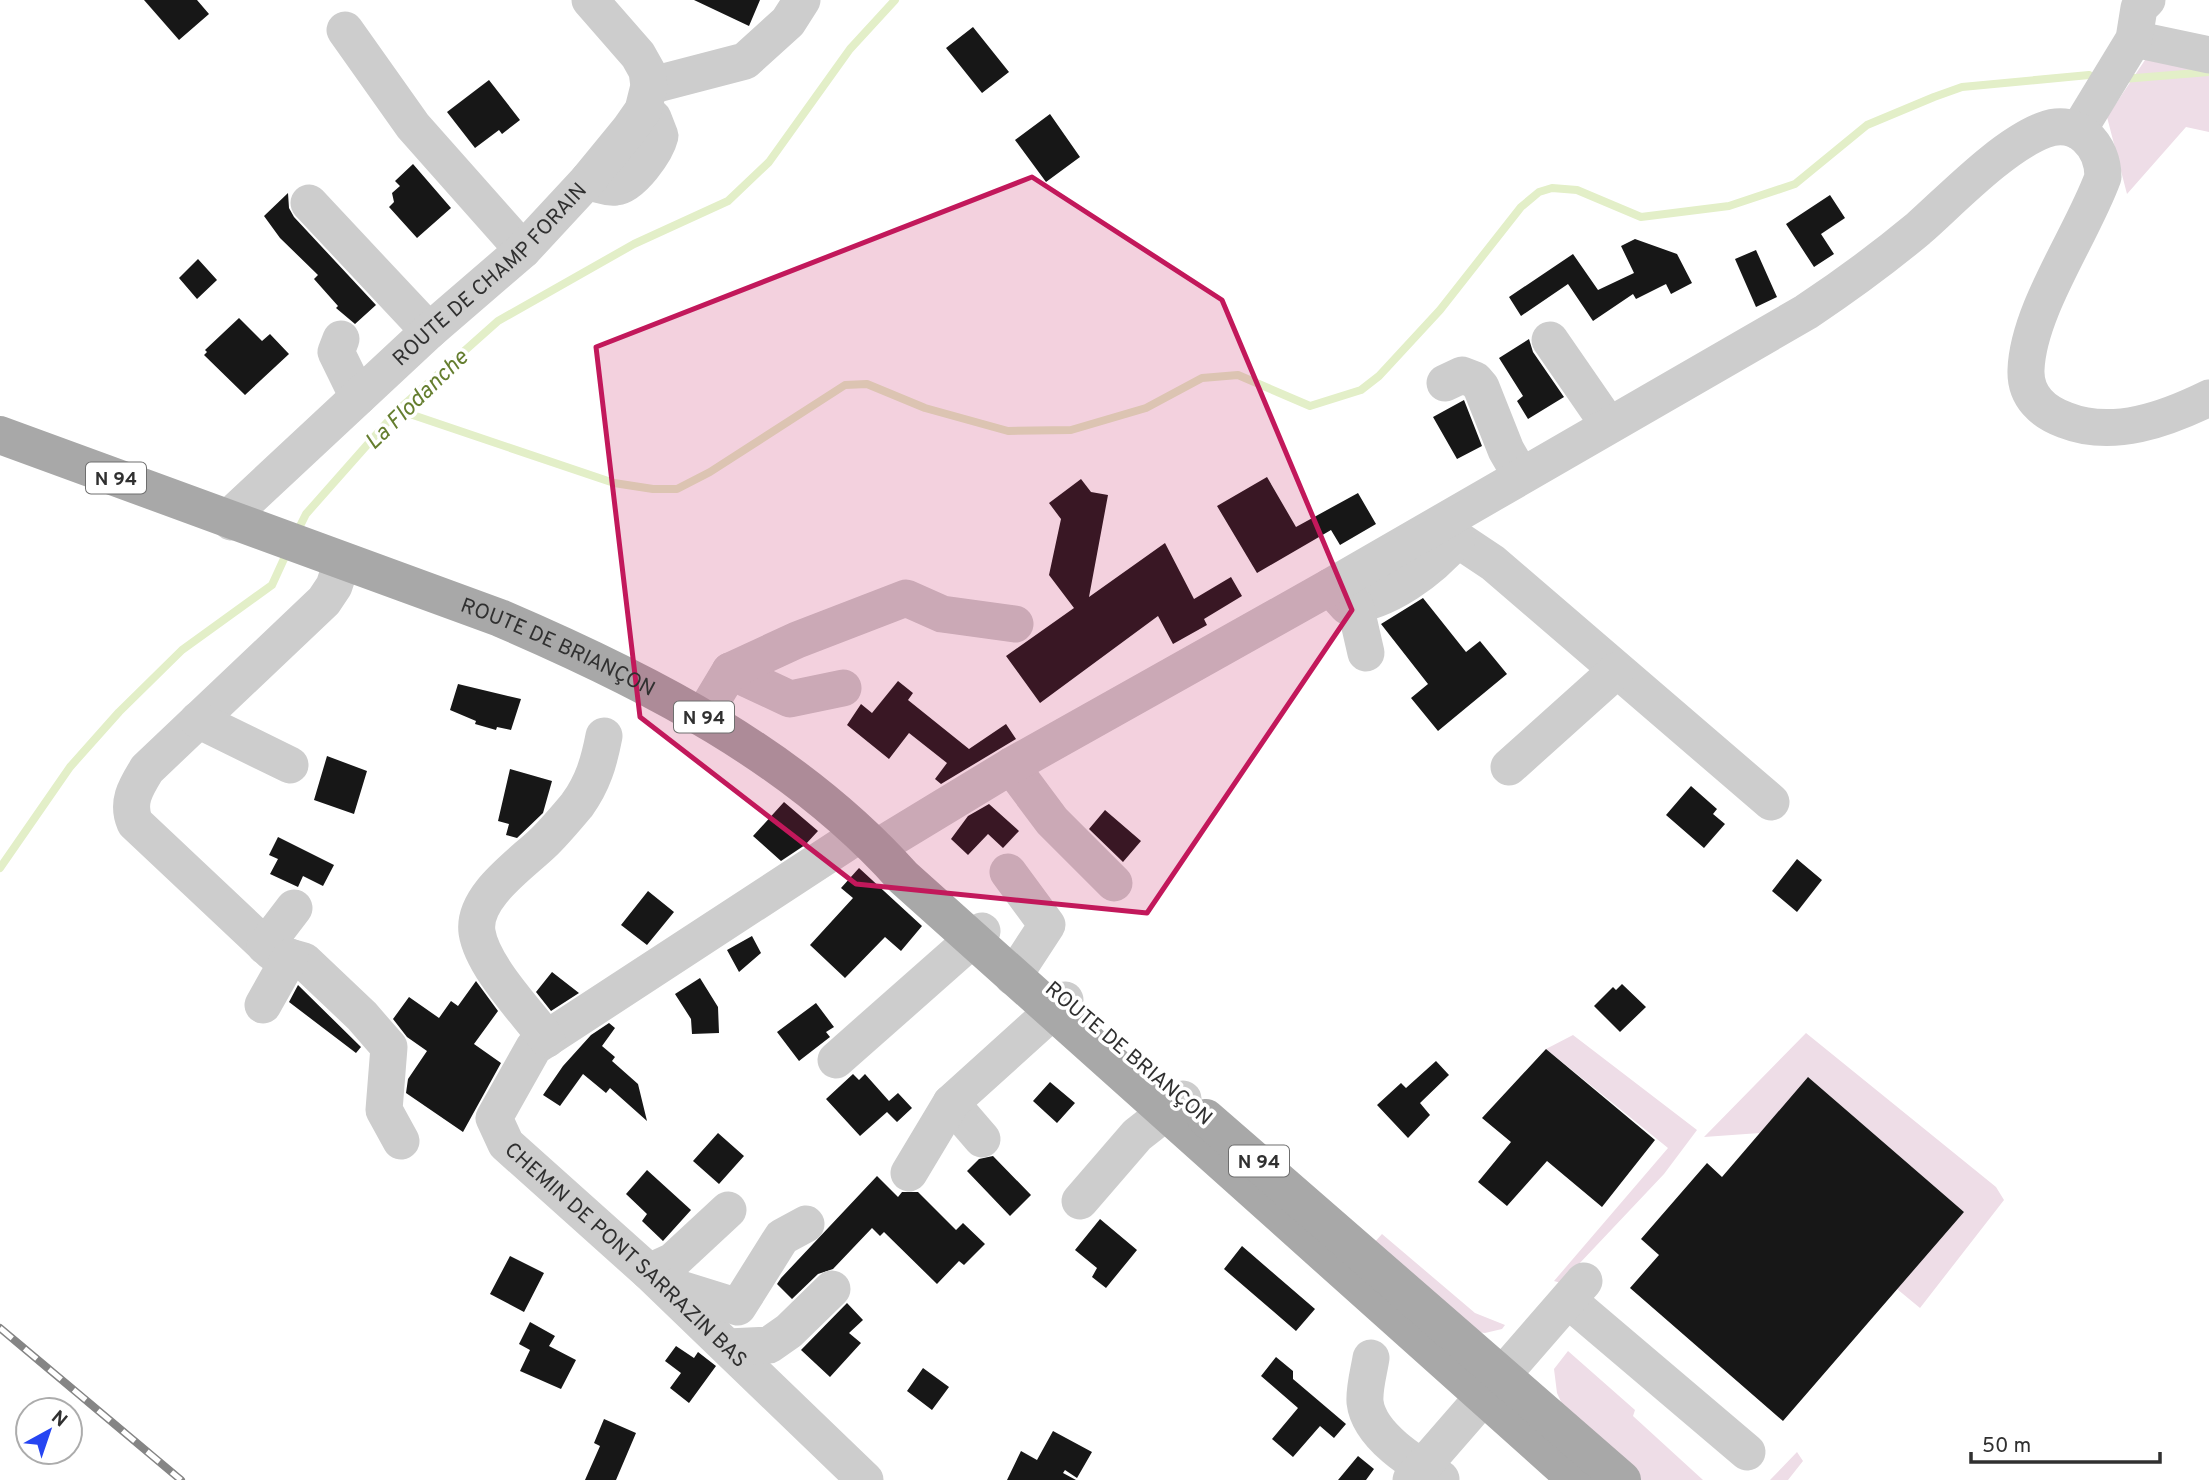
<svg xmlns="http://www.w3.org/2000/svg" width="2209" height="1480" font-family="Overpass,sans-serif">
<rect width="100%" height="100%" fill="#fff"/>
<path fill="#eedde7" d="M2209,43V132L2186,127L2127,194L2107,117L2147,57Z
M1806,1033L1996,1187L2004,1200L1920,1308L1897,1289L1964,1212L1809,1078L1760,1133L1704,1137Z
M1573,1035L1697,1130L1664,1174L1561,1283L1554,1281L1668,1148L1546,1049Z
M1382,1234L1475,1313L1505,1325L1502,1329L1485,1333L1471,1331L1373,1244Z
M1568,1351L1635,1410L1633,1416L1703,1480H1637L1567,1415L1557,1393L1554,1369Z
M1797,1452L1803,1461L1788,1480H1770Z"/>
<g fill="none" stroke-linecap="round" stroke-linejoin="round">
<path stroke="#e3efc8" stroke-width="8" d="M2123,79L2209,72
M398,410L614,483L653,489H677L710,472L845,385L867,384L925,408L1008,431L1071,430L1146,408L1202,378L1238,375L1310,406L1361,390L1379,376L1440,310L1521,207L1539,192L1552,188L1577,190L1641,217L1729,206L1795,184L1867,125L1934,97L1962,87L2089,75
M297,532L306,514L398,410L498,321L634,244L728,201L769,162L850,49L895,0
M0,868L70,767L119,712L182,650L272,585L288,550"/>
</g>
<path fill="#171717" d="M144,0H197L209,14L179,40Z
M694,0H760L749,26Z
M973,27L1009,72L982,93L946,48Z
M489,80L520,120L502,134L499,130L475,148L447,112Z
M1050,114L1080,157L1046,182L1015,140Z
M413,164L451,208L417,238L389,207L394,202L392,193L400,186L395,181Z
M288,193L289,208L294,217L376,305L355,324L336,308L338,306L314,279L318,275L280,238L264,216Z
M1830,195L1845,218L1821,234L1834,254L1814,267L1786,224Z
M1635,239L1677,254L1692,283L1671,294L1666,284L1636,299L1633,294L1593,321L1568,284L1521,316L1509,297L1573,254L1598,290L1634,273L1621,246Z
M1756,250L1777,297L1756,307L1735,259Z
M198,259L217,280L197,299L179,278Z
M239,318L262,341L270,334L289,354L245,395L204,355L207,352L205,350Z
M1529,339L1533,352L1564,397L1528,419L1517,401L1523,396L1499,358Z
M1464,400L1482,446L1457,459L1433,417Z
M1267,477L1296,527L1358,493L1376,524L1340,545L1331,530L1257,573L1217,506Z
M1081,479L1091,492L1108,495L1089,597L1165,543L1194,599L1231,577L1242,596L1204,619L1207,625L1173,644L1158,616L1040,703L1006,656L1074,608L1049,575L1061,519L1049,503Z
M1423,598L1466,652L1480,641L1507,674L1438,731L1411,698L1428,684L1381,624Z
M898,681L913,693L908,700L969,749L1006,724L1016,739L941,784L935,779L947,763L909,733L889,759L847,725L861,704L872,713Z
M458,684L521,699L511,730L497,727L496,730L475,724L476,721L450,710Z
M327,756L367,771L354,814L314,800Z
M510,769L552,781L543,813L517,838L506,835L509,824L498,821Z
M1691,786L1717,809L1713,814L1725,824L1704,848L1666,815Z
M784,802L818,831L805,845L781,861L753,836Z
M989,804L1019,831L1003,848L988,834L968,855L951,839L968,816Z
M1105,810L1141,841L1123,862L1089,829Z
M278,837L334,865L323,886L303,876L298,887L270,874L278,859L269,855Z
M1797,859L1822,880L1797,912L1772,891Z
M859,868L922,926L901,951L885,937L845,978L810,945L853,898L841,888Z
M648,891L674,912L647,945L621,925Z
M752,936L761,953L739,972L727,950Z
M552,972L579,993L551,1011L536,992Z
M700,978L718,1007L719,1033L692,1034L691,1019L675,994Z
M476,981L498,1011L474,1044L501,1063L463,1132L406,1093L408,1079L427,1051L407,1037L393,1019L409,997L439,1018L451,1001L458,1006Z
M1622,984L1646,1007L1620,1032L1594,1006L1613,987L1616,990Z
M298,985L361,1047L356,1053L289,1002Z
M816,1003L834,1027L826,1032L830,1037L799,1061L777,1032Z
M609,1023L615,1028L602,1046L615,1057L612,1061L638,1084L647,1121L610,1088L606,1093L583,1074L560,1106L543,1095L563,1066L591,1035Z
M1546,1049L1655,1140L1602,1207L1547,1161L1507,1206L1478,1182L1511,1142L1482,1118Z
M1436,1061L1449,1075L1420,1103L1430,1115L1408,1138L1377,1105L1401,1083L1406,1088Z
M853,1074L859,1080L865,1074L889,1101L898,1093L912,1108L897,1122L887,1112L860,1136L826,1099Z
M1808,1077L1964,1212L1783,1421L1630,1288L1659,1255L1641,1239L1707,1163L1722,1177Z
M1050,1082L1075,1103L1057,1123L1033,1101Z
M718,1133L744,1156L719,1184L693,1161Z
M993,1156L1031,1195L1010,1216L967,1171L979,1159Z
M647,1170L691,1210L663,1241L642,1221L647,1214L626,1194Z
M877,1176L898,1197L902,1192H918L956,1230L963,1223L985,1244L964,1265L959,1261L937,1284L884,1232L880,1236L872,1228L833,1269L818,1274L792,1299L777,1284L781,1278Z
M1100,1219L1137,1250L1106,1288L1092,1277L1097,1268L1075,1250Z
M1242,1246L1315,1309L1296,1331L1224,1269Z
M510,1256L544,1273L524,1312L490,1294Z
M847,1303L863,1320L849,1333L861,1343L830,1377L801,1350Z
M530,1322L555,1336L549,1346L576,1360L561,1389L520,1371L530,1350L519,1344Z
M676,1346L694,1358L698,1352L716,1366L689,1403L670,1388L681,1373L665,1361Z
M1276,1357L1293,1371V1379L1346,1424L1334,1438L1320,1426L1293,1457L1272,1439L1298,1408L1261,1376Z
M923,1368L949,1387L932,1410L907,1391Z
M604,1419L636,1433L616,1480H585L600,1446L594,1443Z
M1053,1431L1092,1452L1077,1478L1065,1470L1063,1473L1076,1480H1007L1021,1451L1037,1460Z
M1358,1456L1374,1469L1366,1480H1338Z"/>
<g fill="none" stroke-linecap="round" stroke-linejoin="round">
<g stroke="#cdcdcd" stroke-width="37">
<path d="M345,30L413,126L523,250"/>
<path d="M2134,39L2209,55"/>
<path d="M649,86L745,61L788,22L802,0"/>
<path d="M2078,131L2134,39L2139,8L2147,0"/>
<path d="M588,180C597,184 606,188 616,187C632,185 656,152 660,136L653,118L643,110"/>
<path d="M309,203L429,331"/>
<path d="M341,339L336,352L358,397"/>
<path d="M1550,340L1608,424"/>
<path d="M1445,383L1462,375L1475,380L1481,387L1506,450L1521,476"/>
<path id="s1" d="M231,522L237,510L429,331L523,250L588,180L629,130L643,110L649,86L647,71L638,55L590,0"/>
<path d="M1444,522L1457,539L1493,563L1771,802"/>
<path d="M342,562L334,586L324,601L147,769C136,787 126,802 135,823L272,952L304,961L362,1016L389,1047L384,1110L401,1141"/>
<path d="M1330,587L1347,606C1388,602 1431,570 1457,539"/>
<path d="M1355,605L1366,653"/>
<path d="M730,671L790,699L843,688"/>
<path d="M703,716L730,671L797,640L906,598L942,614L1015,624"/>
<path d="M198,720L290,765"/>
<path d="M1011,766L1052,821L1114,883"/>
<path d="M1509,767L1616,671"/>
<path id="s2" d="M860,834L534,1047L494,1118L506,1144L649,1272L865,1480"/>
<path d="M876,848L1011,766L1330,587L1806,312C1845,286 1882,259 1918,229C1952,199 2002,146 2044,130C2078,117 2103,146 2103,177C2082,235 2028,310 2026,370C2025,397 2043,412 2065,420C2113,439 2166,419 2209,398"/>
<path d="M1008,872L1047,925L1013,977"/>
<path d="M265,946L294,908"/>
<path d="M263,1005L290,957"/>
<path d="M547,1039C526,1011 482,966 477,932C472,896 523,863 545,841C556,830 567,817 577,805C593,783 599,762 604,736"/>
<path d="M836,1060L982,931"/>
<path d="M951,1103L982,1139"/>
<path d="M909,1173L951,1103L1065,1000"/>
<path d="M1080,1201L1137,1135L1183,1099"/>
<path d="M649,1272L673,1261L728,1210"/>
<path d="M674,1287L738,1307L782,1237L806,1224"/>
<path d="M1568,1300L1747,1452"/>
<path d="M728,1347L769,1345L789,1331L832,1289"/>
<path d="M1371,1358C1369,1371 1364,1388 1365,1402C1369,1436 1414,1463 1441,1479"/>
<path d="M1411,1480L1584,1281"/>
</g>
<g stroke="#a8a8a8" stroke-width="38">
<path id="s3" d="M0,435L500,618C647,681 795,756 903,877L1577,1480"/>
<path d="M1206,1118L1622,1480"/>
</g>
<g stroke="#858585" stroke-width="8">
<path id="rail" d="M0,1328L181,1480"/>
</g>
<use href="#rail" stroke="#fff" stroke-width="5" stroke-dasharray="16" stroke-linecap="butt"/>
</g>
<path fill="#c2185b" fill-opacity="0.2" stroke="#c2185b" stroke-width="5" stroke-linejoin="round" d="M1032,177L1222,300L1352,610L1147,913L856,884L640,717L596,347Z"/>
<g text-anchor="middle" stroke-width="7" stroke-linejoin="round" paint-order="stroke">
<g fill="#fff" stroke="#6e6e6e" stroke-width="2">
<rect x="86" y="462.5" width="60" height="31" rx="5"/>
<rect x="674" y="701.5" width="60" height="31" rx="5"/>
<rect x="1229" y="1145.5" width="60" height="31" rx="5"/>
</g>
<g font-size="19" font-weight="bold" fill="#303030">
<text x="116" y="485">N 94</text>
<text x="704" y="724">N 94</text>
<text x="1259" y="1168">N 94</text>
</g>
<g font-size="21" fill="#303030" stroke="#fff">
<text dy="7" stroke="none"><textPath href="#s1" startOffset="359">ROUTE DE CHAMP FORAIN</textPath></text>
<text dy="7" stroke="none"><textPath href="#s3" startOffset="597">ROUTE DE BRIANÇON</textPath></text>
<text transform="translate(1129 1053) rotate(40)" y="7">ROUTE DE BRIANÇON</text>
<text dy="7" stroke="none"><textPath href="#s2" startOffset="663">CHEMIN DE PONT SARRAZIN BAS</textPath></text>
</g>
<g font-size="23" font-style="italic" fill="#657e2f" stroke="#fff">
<text transform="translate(416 399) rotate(-44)" y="8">La Flodanche</text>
</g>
</g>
<g transform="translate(49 1431) rotate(40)"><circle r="33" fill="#ffffff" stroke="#acacac" stroke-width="2"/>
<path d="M0-5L12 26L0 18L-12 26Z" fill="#2645f2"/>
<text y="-10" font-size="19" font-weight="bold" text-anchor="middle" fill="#303030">N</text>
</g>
<path d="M1971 1452v10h189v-10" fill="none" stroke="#303030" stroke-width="3.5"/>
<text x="1982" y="1452" font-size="21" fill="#303030" stroke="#ffffff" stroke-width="5" paint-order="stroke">50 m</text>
</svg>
